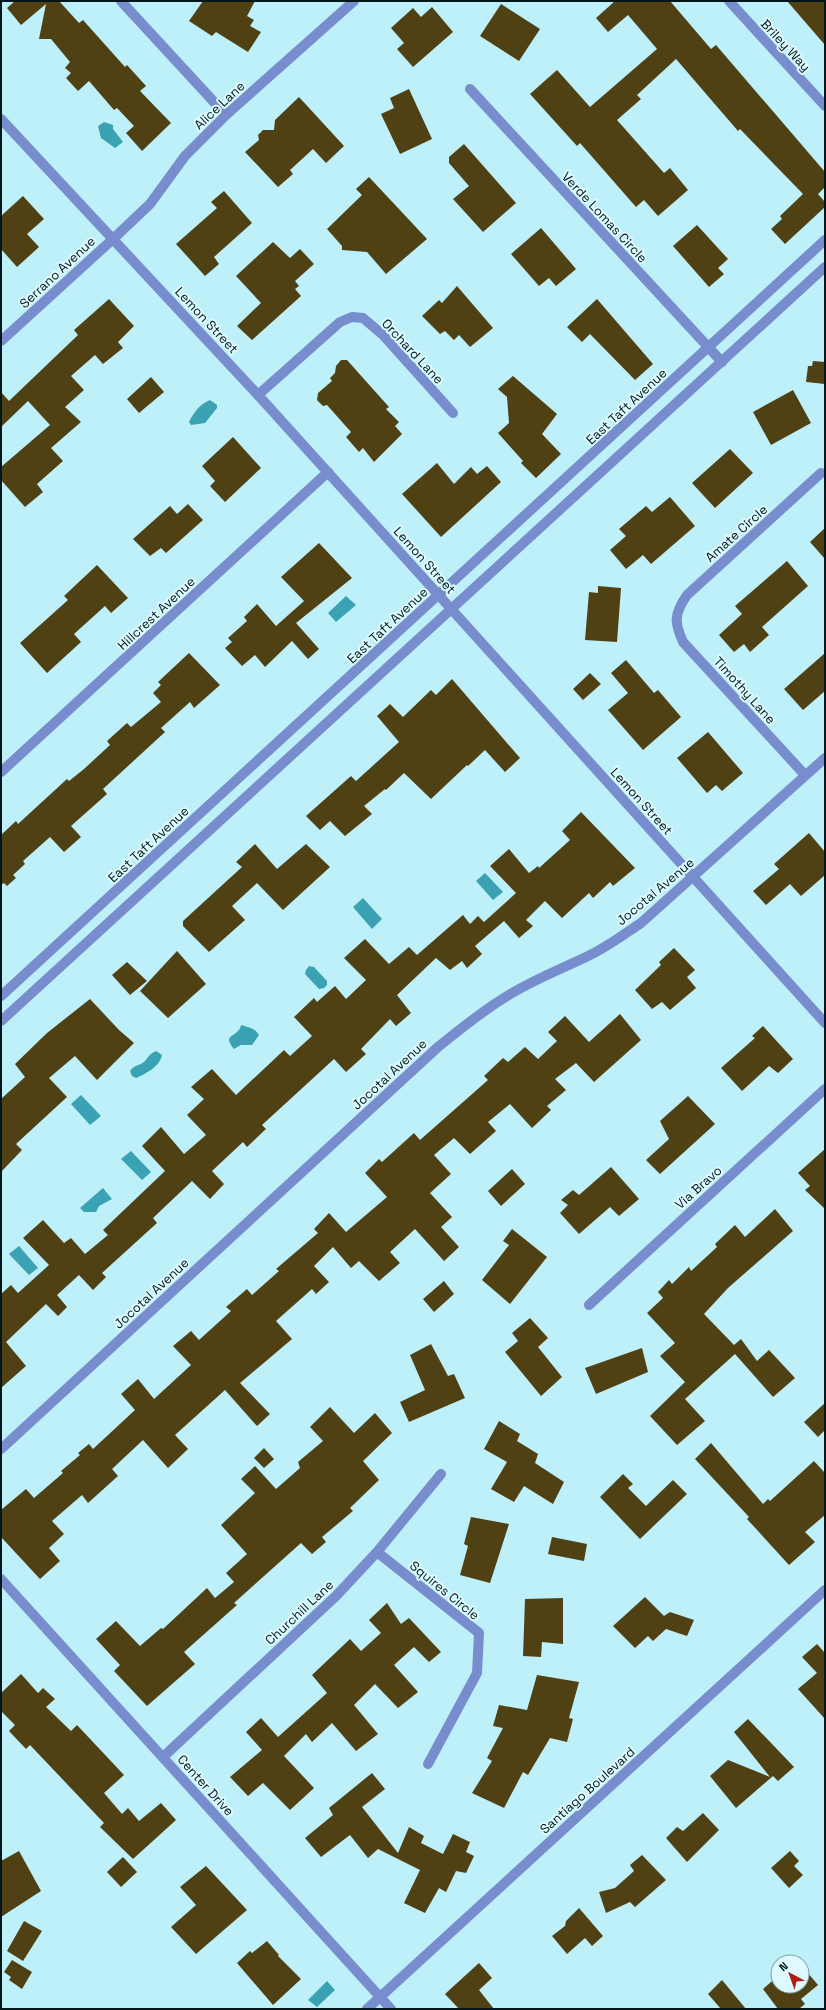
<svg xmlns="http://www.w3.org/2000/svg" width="826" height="2010" font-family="'Space Grotesk',sans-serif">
<rect width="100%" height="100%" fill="#bef0f9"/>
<path fill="#3aa2b2" d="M104,122L113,125V129L123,142L115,148L101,138L98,126Z
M210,400L217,405V408L205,423L191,425L189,422C194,412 200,404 210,400Z
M346,596L356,605L336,622L328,613Z
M485,873L503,892L493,900L476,881Z
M363,898L382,919L372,929L353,907Z
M309,966L314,967L327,981V985L324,988L319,989L305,974L306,970Z
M242,1025C249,1028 254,1027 259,1035L252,1045H241L234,1049C223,1036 233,1037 239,1030C240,1029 240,1026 242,1025Z
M156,1051L162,1055C160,1066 146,1074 136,1078L132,1076L130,1071C134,1065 139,1066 144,1062C149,1057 149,1054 156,1051Z
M81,1095L101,1116L90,1125L71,1104Z
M131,1151L151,1172L142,1180L121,1159Z
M103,1188L112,1199L99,1206L96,1212H84L80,1208Z
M19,1246L38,1268L29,1275L9,1254Z
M327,1981L335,1990L317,2007L308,2000Z"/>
<path fill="#504115" d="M15,1H59L79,23L83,20L125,67L127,65L146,86L140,91L171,123L142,151L126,133L134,126L117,108L114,110L89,81L78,91L66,78L71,73L65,68L70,62L51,39H39L46,4L21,25L7,8Z
M203,1H255L247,16L254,20L250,26L261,32L248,52L216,32L212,36L189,21Z
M615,1H670L711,49L716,45L825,172V187L818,194L825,202V207L785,244L771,229L782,219L780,216L803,194L740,129L738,131L676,59L637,95L641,99L617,120L664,173L670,168L688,190L658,216L644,200L636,207L580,143L577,146L530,94L557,70L590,107L657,49L628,15L608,32L596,18Z
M787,1H825V45Z
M501,4L540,29L519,61L480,36Z
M432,7L453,32L413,67L397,49L404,43L391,28L413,8L421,17Z
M409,89L432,139L400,154L381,114L394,108L390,98Z
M299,97L344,146L326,163L313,149L290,170L293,174L278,187L245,152L259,140L258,135L263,130H274L275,120Z
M464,144L516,203L483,232L453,199L469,186L449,163V157Z
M369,177L427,239L386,274L367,252L342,250V246L327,229L362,195L356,189Z
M224,191L252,223L214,257L219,264L205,276L176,244L217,208L211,202Z
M23,196L44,219L27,234L39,247L17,267L1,249V216Z
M697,225L728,259L718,268L724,274L709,287L673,246Z
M541,228L576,269L556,286L549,278L539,286L511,254Z
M273,242L290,258L300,249L314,264L295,281L299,286L295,289L301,296L252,340L237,326L261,303L236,276Z
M457,286L493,328L470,347L459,335L454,340L445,331L440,334L422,316L439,300L442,303Z
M109,299L134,326L118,342L123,348L103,364L95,355L71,376L84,390L65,407L81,422L51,448L63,461L37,484L43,492L25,507L1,480V467L50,425L28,401L1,427V392L9,401L78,335L74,330Z
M597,299L653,364L635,380L590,334L582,342L567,327Z
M341,360H347L389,407L386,409L399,422L395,426L402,434L374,462L363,448L359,452L346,437L351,432L327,405L323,406L317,400L318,393L332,381L330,378L335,373L336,366Z
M813,361L825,362V384L806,382L808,366H812Z
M513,376L557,414L542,434L561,454L536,478L521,463L523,461L498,433L509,423L507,397L498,389Z
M151,377L164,392L139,413L127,399Z
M793,390L811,423L771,445L753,412Z
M233,437L261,468L225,502L210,486L215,481L202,466Z
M730,449L753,473L715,508L692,483Z
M437,463L454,484L471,467L477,474L487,466L501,482L441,537L402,494Z
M670,497L695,526L651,564L643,555L626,569L610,550L626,536L619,529L646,506L652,512Z
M188,504L203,520L166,553L161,548L150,556L133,539L170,506L177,514Z
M825,528V559L810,542Z
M319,543L352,578L296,623L319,649L308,659L292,641L265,667L255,655L242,666L225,648L232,642L228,638L247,621L244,617L257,604L276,626L304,601L281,577Z
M787,561L808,586L762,627L769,635L750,652L744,644L734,652L719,635L742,614L735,606Z
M97,565L128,598L111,613L105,606L74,634L81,642L47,673L20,643L68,600L64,596Z
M598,586L621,588L617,642L585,640L589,592L598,593Z
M189,653L220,685L194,708L190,702L161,728L165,732L103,789L107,794L71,826L81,837L64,852L50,837L23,861L25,864L13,875L16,878L7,886L4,883L1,885V835L16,821L18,824L67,779L69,781L84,769L110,745L107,741L127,723L131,727L161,702L153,693L161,685L158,682Z
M825,653V691L803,710L784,689Z
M626,660L654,693L658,690L681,717L643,750L608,710L628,693L611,673Z
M590,673L601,684L583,700L573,689Z
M452,679L520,758L505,772L485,750L468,766L467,765L431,799L404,773L386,790L385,789L364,806L372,814L345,836L330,821L320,830L306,816L351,776L356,781L399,742L377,716L390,704L403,717L431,690L436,695Z
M708,732L743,773L722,791L716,785L707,793L677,758Z
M581,812L635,868L613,886L610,882L593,898L589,893L562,918L545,901L526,920L533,926L519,938L504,921L475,946L482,954L467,968L462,961L450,970L436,958L397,995L411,1013L396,1026L390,1019L361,1049L366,1054L346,1072L334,1059L262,1125L266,1129L247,1147L243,1142L212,1171L224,1184L210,1199L192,1181L153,1218L157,1223L102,1273L106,1277L93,1290L79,1275L57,1295L67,1307L58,1316L46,1304L6,1342L26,1366L1,1388V1294L11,1285L18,1293L49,1265L23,1238L43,1220L64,1243L71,1238L85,1254L108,1235L103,1230L165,1171L142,1146L161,1127L184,1154L206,1135L187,1115L204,1099L191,1087L212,1069L236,1095L284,1050L290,1056L312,1036L294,1017L314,998L317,1002L335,986L346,999L366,980L344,958L365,939L389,964L409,947L417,955L463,915L470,924L478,916L484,922L516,893L490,866L509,849L529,873L538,866L539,868L570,840L562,831Z
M809,833L825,852V875L801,896L790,884L766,905L753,891L779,869L774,864Z
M255,844L277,869L306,844L330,867L283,910L257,883L232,906L245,920L209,952L183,926V921L242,867L236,862Z
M674,948L695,970L687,977L696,988L670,1010L662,1002L652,1009L635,990L661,965L659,962Z
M177,951L206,984L168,1018L140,991Z
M127,962L147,981L130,995L112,975Z
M90,999L119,1030L134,1043L97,1080L75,1056L49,1078L67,1097L16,1144L22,1150L1,1172V1099L25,1077L15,1064L47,1033Z
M620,1014L641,1040L594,1082L576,1063L555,1079L566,1090L547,1106L551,1110L532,1128L510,1104L488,1122L496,1131L470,1154L454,1138L434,1155L451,1174L430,1193L452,1217L441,1227L459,1247L444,1261L415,1229L390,1252L400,1263L379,1281L359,1261L351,1268L333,1247L314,1266L329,1282L316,1294L312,1289L276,1321L292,1339L240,1383L270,1414L257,1426L225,1390L175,1435L188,1449L168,1468L143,1440L112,1469L118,1476L88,1503L82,1495L52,1521L64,1534L49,1548L60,1561L40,1579L1,1537V1510L26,1489L34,1498L63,1473L61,1471L80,1455L78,1453L89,1444L93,1449L135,1410L121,1394L138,1379L154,1399L191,1365L173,1346L191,1331L199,1340L231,1311L226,1307L247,1289L252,1295L279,1271L276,1269L318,1233L314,1229L329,1213L346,1232L387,1197L365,1173L379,1159L382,1162L414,1133L420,1140L488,1080L484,1076L503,1058L508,1062L525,1047L538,1059L557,1041L548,1032L565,1016L589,1042Z
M763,1026L793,1059L778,1073L769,1066L742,1091L721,1068L755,1038L752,1036Z
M688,1096L715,1124L660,1174L646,1160L669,1139L660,1121Z
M825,1149V1209L805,1190L810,1186L798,1173Z
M611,1167L639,1199L619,1216L610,1207L579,1234L560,1213L568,1205L561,1200L573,1190L579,1195Z
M512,1169L525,1184L501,1206L488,1191Z
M775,1209L793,1231L728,1288L704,1314L734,1345L741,1339L757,1361L769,1350L795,1378L773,1397L735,1354L685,1399L705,1421L677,1445L650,1416L685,1382L660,1356L675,1343L647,1313L663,1298L658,1292L669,1280L672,1284L689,1267L691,1271L717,1247L715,1244L735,1225L745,1237Z
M512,1229L547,1257L510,1304L482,1280L509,1245L503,1241Z
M444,1281L454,1294L434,1312L423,1299Z
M530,1318L548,1338L538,1347L562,1377L541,1396L505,1352L518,1341L512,1333Z
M431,1344L448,1376L454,1374L465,1398L409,1422L400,1402L425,1390L410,1355Z
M642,1348L648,1372L596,1394L585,1368Z
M825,1403V1430L818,1437L804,1422Z
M330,1407L354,1433L375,1413L392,1433L363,1461L379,1480L350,1508L353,1511L322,1537L326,1542L312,1554L301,1543L234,1603L237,1605L184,1652L195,1664L147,1706L114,1671L120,1665L96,1639L116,1621L140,1646L161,1628L163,1629L207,1588L215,1598L234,1582L226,1573L247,1554L221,1525L255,1493L241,1479L255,1466L276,1489L300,1468L298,1462L323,1441L310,1427Z
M499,1421L520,1434L517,1441L538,1454L535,1463L564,1482L553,1504L524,1486L514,1502L491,1489L507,1462L484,1449Z
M711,1443L763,1504L768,1499L770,1501L814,1461L825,1473V1515L805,1532L815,1542L789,1565L747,1519L749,1517L695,1459Z
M264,1448L274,1459L264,1468L254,1458Z
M623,1474L633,1484L628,1488L646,1506L673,1480L687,1494L640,1539L600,1497Z
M471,1517L509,1524L490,1583L460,1575L468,1546L464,1544Z
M552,1537L587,1544L584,1561L548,1554Z
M645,1597L664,1616L670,1612L694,1620L687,1636L666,1629L653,1641L648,1636L635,1648L613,1626Z
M563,1598V1644L542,1642L541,1657L523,1656L525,1599Z
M387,1603L401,1624L409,1618L441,1652L429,1662L414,1647L394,1665L418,1692L398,1708L375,1684L354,1705L378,1734L356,1751L332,1723L312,1742L306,1734L284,1756L314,1788L290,1810L263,1783L248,1796L230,1777L262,1750L246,1732L261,1718L278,1737L327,1693L312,1675L350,1639L361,1651L381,1633L369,1620Z
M817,1644L825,1653V1719L798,1689L817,1673L802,1657Z
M21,1674L38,1693L43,1688L55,1699L46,1707L71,1731L77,1725L124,1775L104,1793L122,1814L128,1808L139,1821L161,1803L176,1820L133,1859L100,1827L104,1823L30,1745L26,1749L9,1731L15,1725L1,1711V1693Z
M537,1675L579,1682L569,1718L573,1719L567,1742L550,1738L528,1775L523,1772L504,1808L472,1793L492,1761L487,1758L503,1728L493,1726L499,1705L527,1710Z
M748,1719L794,1767L778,1781L773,1776L736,1808L710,1776L728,1760L770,1777L734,1732Z
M372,1773L385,1789L362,1807L398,1853L409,1827L424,1836L421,1843L443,1854L453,1834L470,1842L466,1852L474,1856L466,1873L456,1871L446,1892L439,1888L425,1913L404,1903L420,1870L378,1849L368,1858L350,1835L321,1857L305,1838L333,1815L329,1808Z
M703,1813L719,1830L687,1862L666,1838L677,1827L683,1831Z
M19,1851L41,1891L1,1917V1861Z
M790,1851L799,1861L794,1866L803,1875L789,1888L771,1868Z
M642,1855L666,1880L635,1907L630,1902L606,1913L599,1892L615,1888L634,1871L630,1865Z
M123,1857L137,1872L121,1887L107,1872Z
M206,1866L247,1910L196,1954L171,1927L196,1905L180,1887Z
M579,1908L603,1936L592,1946L585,1938L567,1954L552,1936L565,1926L566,1921Z
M24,1921L42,1931L23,1961L7,1951Z
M267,1941L279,1955L278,1956L301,1979L273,2005L237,1963L250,1951L252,1953Z
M12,1960L32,1972L22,1989L9,1980L11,1977L4,1972Z
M479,1963L492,1978L479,1990L494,2009H459L445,1994Z
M802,1966L818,1985L801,1999L805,2004L799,2009H778L763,1989L778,1976V1986H802Z
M722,1980L746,2009H721L708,1994Z"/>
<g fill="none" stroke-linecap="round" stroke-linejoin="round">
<path stroke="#788dcd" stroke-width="10" d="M121,1L226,115
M729,1L825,106
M470,89L722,362
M113,239L150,204L185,156L226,115L354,1
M258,395L340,322L352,317L363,318L383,335L453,413
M1,772L328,472
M805,775L683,642C674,622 674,614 687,595L821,473
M589,1305L825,1089
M1,1449L438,1047C459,1030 481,1012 504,998C530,981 559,970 586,957C606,948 623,935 641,923L825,758
M377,1552L479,1633L477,1673L428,1764
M163,1757L336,1596L377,1552L441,1474"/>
<path stroke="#788dcd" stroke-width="10" d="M1,119L258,395L825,1023
M1,341L113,239
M1,996L825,240
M1,1021L825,267
M1,1579L391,2009
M367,2009L825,1590"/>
</g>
<g text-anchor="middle" stroke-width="4" stroke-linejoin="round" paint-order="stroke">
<g font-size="13" fill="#031619" stroke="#dcfaff">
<text transform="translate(786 45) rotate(47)" y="5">Briley Way</text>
<text transform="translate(219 105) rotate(-43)" y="5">Alice Lane</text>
<text transform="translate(605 217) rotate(47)" y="5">Verde Lomas Circle</text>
<text transform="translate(57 272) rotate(-43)" y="5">Serrano Avenue</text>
<text transform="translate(207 320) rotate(47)" y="5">Lemon Street</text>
<text transform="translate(413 351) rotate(47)" y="5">Orchard Lane</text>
<text transform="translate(626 406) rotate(-43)" y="5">East Taft Avenue</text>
<text transform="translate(736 533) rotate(-42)" y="5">Amate Circle</text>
<text transform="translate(425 560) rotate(48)" y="5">Lemon Street</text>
<text transform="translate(156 613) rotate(-43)" y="5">Hillcrest Avenue</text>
<text transform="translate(387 625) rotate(-43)" y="5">East Taft Avenue</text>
<text transform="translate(745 690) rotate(48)" y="5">Timothy Lane</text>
<text transform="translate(642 801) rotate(48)" y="5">Lemon Street</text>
<text transform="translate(148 844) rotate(-43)" y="5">East Taft Avenue</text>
<text transform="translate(655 891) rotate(-40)" y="5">Jocotal Avenue</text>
<text transform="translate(389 1074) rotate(-43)" y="5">Jocotal Avenue</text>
<text transform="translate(698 1187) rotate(-42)" y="5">Via Bravo</text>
<text transform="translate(151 1293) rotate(-43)" y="5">Jocotal Avenue</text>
<text transform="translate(445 1590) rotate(39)" y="5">Squires Circle</text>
<text transform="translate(299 1612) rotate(-43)" y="5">Churchill Lane</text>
<text transform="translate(206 1785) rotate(48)" y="5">Center Drive</text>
<text transform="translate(587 1790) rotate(-42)" y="5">Santiago Boulevard</text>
</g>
</g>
<rect width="826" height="2010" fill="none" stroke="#031619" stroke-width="4"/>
<g transform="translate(790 1974) rotate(319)"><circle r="19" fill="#dcfaff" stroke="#859fa3"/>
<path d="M0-3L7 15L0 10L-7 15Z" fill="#ad1d14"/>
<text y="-6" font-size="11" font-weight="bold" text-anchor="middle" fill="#031619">N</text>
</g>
</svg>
